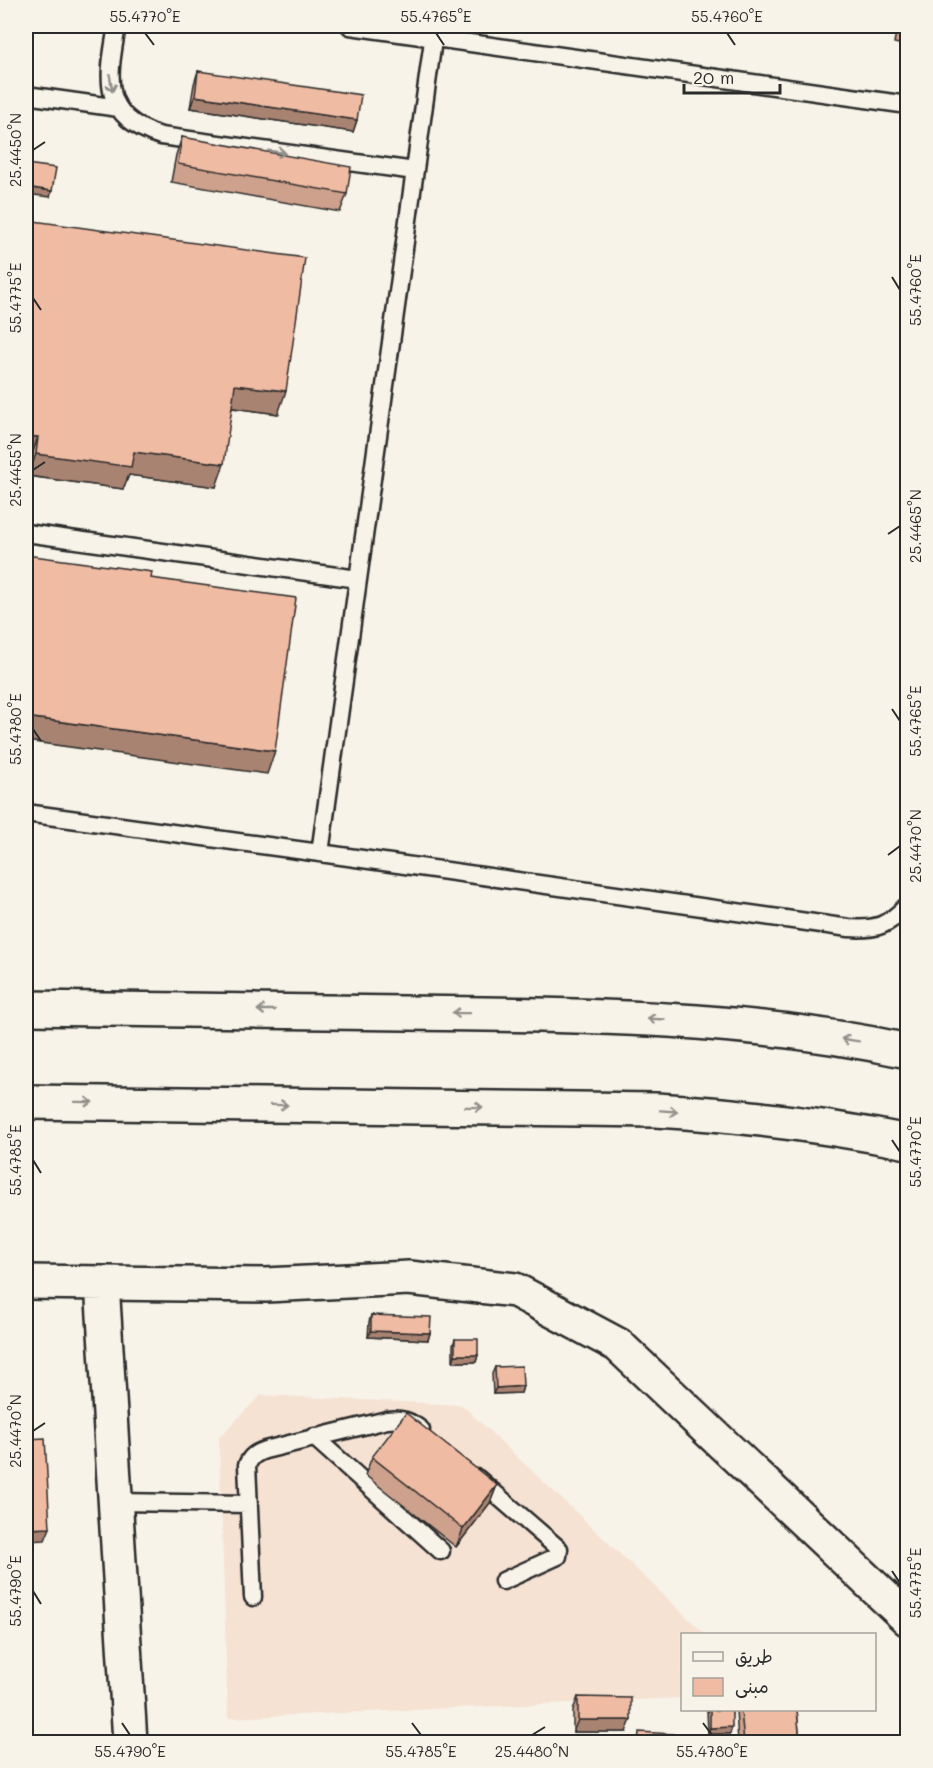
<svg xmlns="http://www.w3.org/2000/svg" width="933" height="1768" font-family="Mali,'Playpen Sans Arabic',sans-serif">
<rect width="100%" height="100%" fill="#f7f3e8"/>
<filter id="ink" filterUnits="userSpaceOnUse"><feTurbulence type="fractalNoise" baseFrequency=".0167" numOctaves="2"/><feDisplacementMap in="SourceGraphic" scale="12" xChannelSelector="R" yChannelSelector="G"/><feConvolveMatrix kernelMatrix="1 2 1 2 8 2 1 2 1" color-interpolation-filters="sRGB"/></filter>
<g filter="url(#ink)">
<path fill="#f5e2d3" d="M261,1395L462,1405L705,1634H682V1698L228,1718L219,1437Z"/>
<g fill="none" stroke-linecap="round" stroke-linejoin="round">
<g stroke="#2b2b2b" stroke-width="21">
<path id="service" d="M117,26C108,78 99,116 161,136L415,171
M350,26L908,105
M26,95L119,108
M26,533L358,579
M26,813L320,853L849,928C877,930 887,926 908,905
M320,853L435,26
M314,1437L441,1551
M477,1478L559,1549L558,1556L503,1581
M116,1502L249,1504
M253,1597L247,1465C251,1456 256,1453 265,1450L387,1420C401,1418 410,1421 421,1430"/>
</g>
<g stroke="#2b2b2b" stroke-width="38">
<path id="minor" d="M26,1282L266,1285L409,1278L515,1290L618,1345L908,1619
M102,1283L130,1742"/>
</g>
<g stroke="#2b2b2b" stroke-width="38">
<path id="tertiary" d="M26,1008C178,1011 331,1011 484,1014C626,1016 768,1021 908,1051
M26,1102L656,1110C741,1115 824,1125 908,1142"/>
</g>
<use href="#service" stroke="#f7f3e8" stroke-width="16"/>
<use href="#minor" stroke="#f7f3e8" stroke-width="33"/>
<use href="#tertiary" stroke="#f7f3e8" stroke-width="33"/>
</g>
<path fill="#cea18c" stroke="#2b2b2b" stroke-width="1.5" d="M897,26H908V46L894,43Z
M198,71L357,120L353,132L190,108L194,84Z
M182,137L347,194L340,212L171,182L176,155Z
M26,220L278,414L232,408L216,487L129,475L123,489L28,476L30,460L26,459Z
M371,1315L430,1333L428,1340L368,1337L369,1322Z
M455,1339L478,1355L476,1362H453V1345Z
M495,1367L523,1386L521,1393L493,1394L492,1374Z
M372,1457L497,1485L490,1503L456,1547L365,1475Z
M578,1697L626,1732H573V1710Z
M707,1710H732L730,1734H708Z
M736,1710H797L800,1743H738Z"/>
<path fill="#a88372" stroke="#2b2b2b" stroke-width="1.5" d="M195,96L357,120L353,132L190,108Z
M26,187L52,191L50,197L26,194Z
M235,385L286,391L278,414L227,407Z
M26,436L38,437L30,460L26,459Z
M134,452L224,464L216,487L129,475L123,489L28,476L36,454Z
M26,717L275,751L267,774L26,741Z
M371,1331L430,1333L428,1340L368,1337Z
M455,1355H478L476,1362H453Z
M523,1386L521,1393L493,1394L496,1388Z
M497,1485L490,1503L456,1547L463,1529Z
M50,1528L45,1540L26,1541V1529Z
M578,1720H631L626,1732H573Z
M732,1727L730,1734H708L710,1728Z"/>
<path fill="#f0bba3" stroke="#2b2b2b" stroke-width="1.5" d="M899,26H908V32L898,31Z
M198,71L361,95L357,120L195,96Z
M182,137L351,167L347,194L178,164Z
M26,164L56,168L52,191L26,187Z
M26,220L305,258L286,391L235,385L224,464L134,452L131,467L36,454L38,437L26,436Z
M26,555L152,572L151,578L296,598L275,751L26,717Z
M371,1315L431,1317L430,1333L371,1331Z
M455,1339H478V1355H455Z
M522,1366L523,1386L496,1388L495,1367Z
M406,1413L497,1485L463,1529L372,1457Z
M45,1438L50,1528L26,1529V1439Z
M578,1697L631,1698V1720H578Z
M710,1710H732V1727L710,1728Z
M741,1710H797L800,1743H744Z
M639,1732L673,1734L672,1743H638Z
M607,1742H634V1743H607Z"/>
<defs><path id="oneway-shaft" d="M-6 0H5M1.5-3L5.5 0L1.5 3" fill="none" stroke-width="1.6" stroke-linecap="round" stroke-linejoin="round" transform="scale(1.5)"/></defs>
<g stroke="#918f8a">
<use href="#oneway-shaft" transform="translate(111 83) rotate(81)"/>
<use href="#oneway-shaft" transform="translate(277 152) rotate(8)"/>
<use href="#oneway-shaft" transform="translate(266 1010) rotate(-180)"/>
<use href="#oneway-shaft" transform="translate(461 1013) rotate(-179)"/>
<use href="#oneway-shaft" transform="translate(656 1019) rotate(-177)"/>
<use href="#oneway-shaft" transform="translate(850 1040) rotate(-171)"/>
<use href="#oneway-shaft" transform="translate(84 1102) rotate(1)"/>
<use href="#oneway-shaft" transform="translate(279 1105) rotate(1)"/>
<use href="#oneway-shaft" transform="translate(474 1107) rotate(1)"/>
<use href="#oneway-shaft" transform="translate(669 1111) rotate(4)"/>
</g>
</g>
<path fill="none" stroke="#2b2b2b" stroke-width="2" d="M145,33L154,45M436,33L444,45M727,33L735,45M33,150L45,142M892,277L900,290M33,298L41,310M33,470L45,462M888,534L900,526M892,709L900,721M33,729L41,741M888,855L900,846M892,1140L900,1152M33,1160L41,1173M33,1431L45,1423M892,1571L900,1583M33,1591L41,1604M122,1723L130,1735M412,1723L421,1735M703,1723L712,1735M532,1735L545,1727"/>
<rect width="933" height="1768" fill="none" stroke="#f7f3e8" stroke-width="66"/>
<rect x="681" y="1633" width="195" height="78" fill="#f7f3e8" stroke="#a5a39c" stroke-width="1.5"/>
<rect x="693" y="1652" width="30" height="9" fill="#f7f3e8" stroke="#a5a39c" stroke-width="1.5"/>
<text x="735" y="1663" font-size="18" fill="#2b2b2b">طريق</text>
<rect x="693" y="1678" width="30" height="18" fill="#f0bba3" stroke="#a5a39c" stroke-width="1.5"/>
<text x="735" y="1693" font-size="18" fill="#2b2b2b">مبنى</text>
<path d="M684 84v9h96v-9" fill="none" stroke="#2b2b2b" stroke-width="3"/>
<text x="693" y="84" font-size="18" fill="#2b2b2b" stroke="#f7f3e8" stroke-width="4.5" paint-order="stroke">20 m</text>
<rect x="33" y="33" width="867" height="1702" fill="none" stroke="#2b2b2b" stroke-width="2"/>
<g font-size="15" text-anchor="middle" fill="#2b2b2b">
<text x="145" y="22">55.4770°E</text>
<text x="436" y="22">55.4765°E</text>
<text x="727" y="22">55.4760°E</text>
<text transform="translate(16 150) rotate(-90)" y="5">25.4450°N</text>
<text transform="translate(916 290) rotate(-90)" y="5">55.4760°E</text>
<text transform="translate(16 298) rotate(-90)" y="5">55.4775°E</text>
<text transform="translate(16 470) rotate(-90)" y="5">25.4455°N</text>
<text transform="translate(916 526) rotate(-90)" y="5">25.4465°N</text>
<text transform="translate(916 721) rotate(-90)" y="5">55.4765°E</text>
<text transform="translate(16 729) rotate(-90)" y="5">55.4780°E</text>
<text transform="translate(916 846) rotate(-90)" y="5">25.4470°N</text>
<text transform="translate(916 1152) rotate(-90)" y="5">55.4770°E</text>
<text transform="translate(16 1160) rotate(-90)" y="5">55.4785°E</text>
<text transform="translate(16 1431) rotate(-90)" y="5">25.4470°N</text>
<text transform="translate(916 1583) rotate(-90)" y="5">55.4775°E</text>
<text transform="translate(16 1591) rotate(-90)" y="5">55.4790°E</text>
<text x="130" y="1757">55.4790°E</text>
<text x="421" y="1757">55.4785°E</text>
<text x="532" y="1757">25.4480°N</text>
<text x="712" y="1757">55.4780°E</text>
</g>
</svg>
